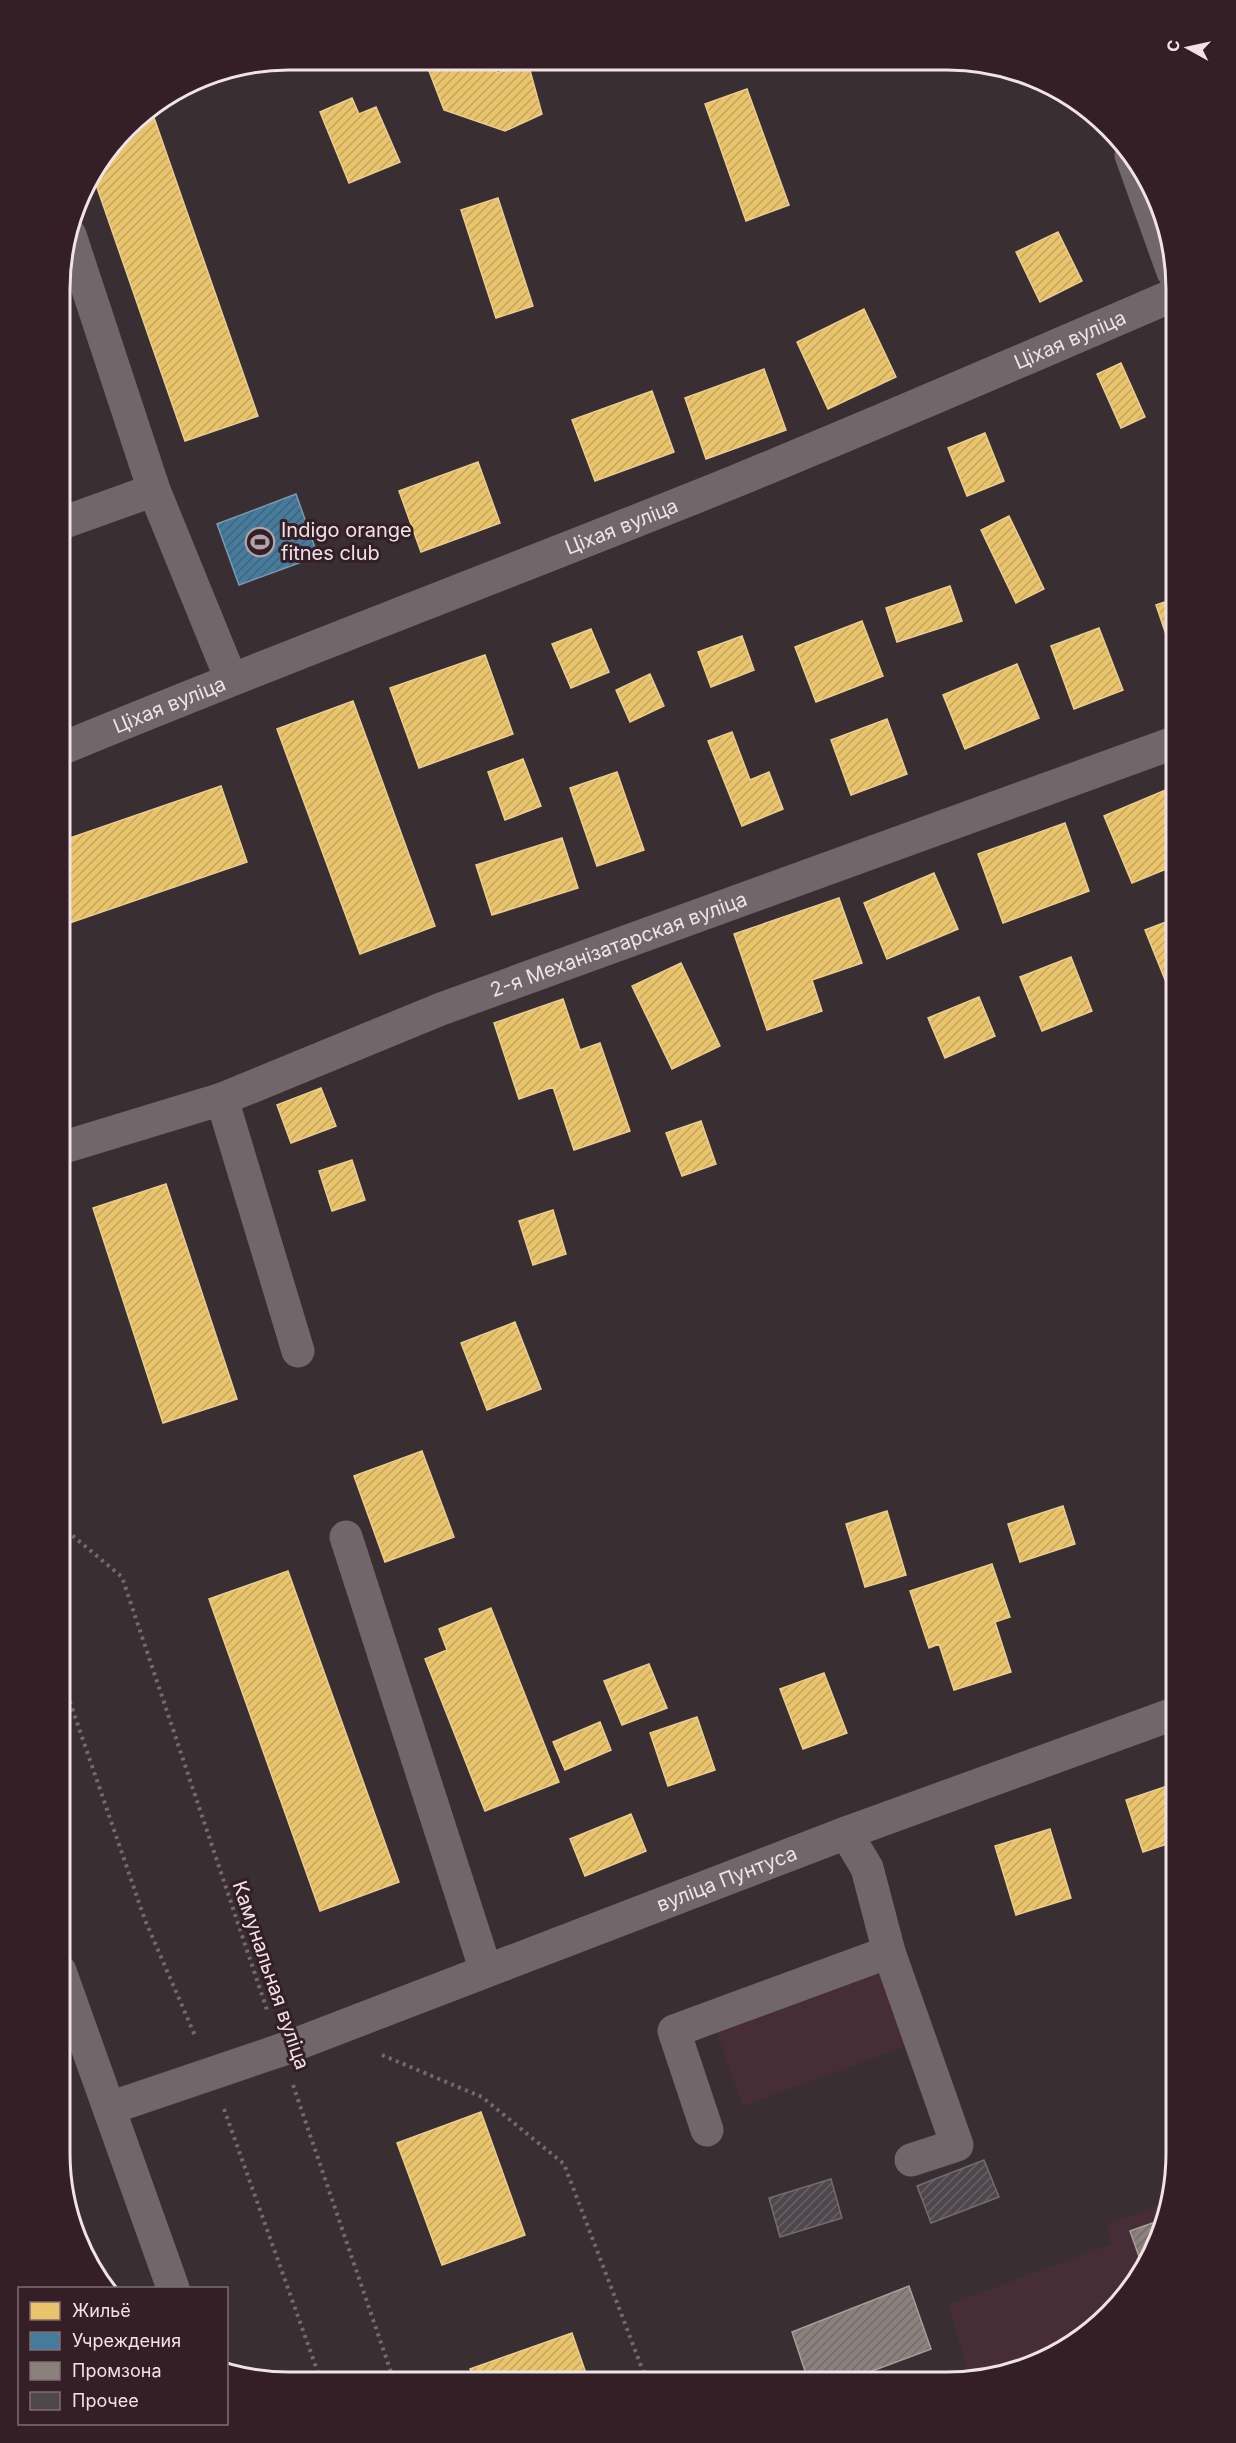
<svg xmlns="http://www.w3.org/2000/svg" width="1236" height="2443" font-family="Inter,sans-serif">
<defs>
<pattern id="homes-hatch" width="6" height="6" patternUnits="userSpaceOnUse" patternTransform="scale(1.5)"><rect width="6" height="6" fill="#e9c46a"/><path d="M-1 1l2-2M0 6l6-6M5 7l2-2" fill="none" stroke="#c1a461"/></pattern>
<pattern id="public-hatch" width="6" height="6" patternUnits="userSpaceOnUse" patternTransform="scale(1.5)"><rect width="6" height="6" fill="#457b9d"/><path d="M-1 1l2-2M0 6l6-6M5 7l2-2" fill="none" stroke="#466275"/></pattern>
<pattern id="industry-hatch" width="6" height="6" patternUnits="userSpaceOnUse" patternTransform="scale(1.5)"><rect width="6" height="6" fill="#8a817c"/><path d="M-1 1l2-2M0 6l6-6M5 7l2-2" fill="none" stroke="#736c69"/></pattern>
<pattern id="building-hatch" width="6" height="6" patternUnits="userSpaceOnUse" patternTransform="scale(1.5)"><rect width="6" height="6" fill="#4e474b"/><path d="M-1 1l2-2M0 6l6-6M5 7l2-2" fill="none" stroke="#686165"/></pattern>
</defs>
<rect width="100%" height="100%" fill="#392e31"/>
<path fill="#472d35" d="M885,1971L912,2044L743,2106L716,2032Z
M1168,2202L1159,2241L1128,2293L1074,2344L1020,2371L970,2379L948,2305L1111,2244L1107,2224Z"/>
<path fill="url(#homes-hatch)" stroke="#ebcd8f" stroke-width="1.5" d="M450,61H492L497,73L528,63L542,114L505,131L444,110L429,71Z
M747,89L789,205L746,221L705,104Z
M352,98L359,114L376,107L400,162L349,183L320,112Z
M151,109L258,416L185,441L93,176L138,117Z
M498,198L533,306L496,318L461,210Z
M1058,232L1082,281L1040,302L1016,252Z
M864,309L896,377L828,409L797,342Z
M1121,363L1145,417L1121,428L1097,374Z
M764,369L786,430L706,459L685,398Z
M652,391L674,452L595,481L572,420Z
M985,433L1004,481L967,496L948,448Z
M478,462L500,523L421,552L399,491Z
M1009,516L1044,589L1016,603L981,530Z
M950,586L962,621L897,642L886,608Z
M1176,598V664L1156,605Z
M862,621L883,676L816,702L795,647Z
M1099,628L1123,690L1074,709L1051,646Z
M591,629L609,672L571,688L552,644Z
M742,636L754,670L711,687L698,652Z
M485,655L513,734L419,768L390,688Z
M1017,664L1039,718L965,749L943,695Z
M650,674L664,706L630,722L616,690Z
M353,701L435,926L360,954L277,729Z
M887,719L907,774L851,795L831,740Z
M732,732L750,780L769,772L783,809L742,826L708,741Z
M523,759L541,806L505,820L488,772Z
M617,772L644,850L597,866L570,788Z
M221,786L247,862L61,926V841Z
M1168,789L1176,807V865L1132,883L1104,816Z
M1065,823L1089,891L1003,923L978,854Z
M562,838L578,888L492,915L476,865Z
M934,873L958,929L887,959L864,903Z
M839,898L862,963L812,980L822,1011L767,1030L734,934Z
M1166,922L1176,948V1007L1145,930Z
M1071,957L1092,1011L1042,1031L1020,977Z
M681,963L720,1046L672,1069L632,986Z
M979,997L995,1036L945,1058L928,1018Z
M563,999L580,1050L600,1043L630,1131L574,1150L553,1087L519,1099L494,1023Z
M321,1088L336,1126L291,1143L277,1105Z
M701,1121L716,1164L682,1176L666,1133Z
M352,1160L365,1200L332,1211L319,1171Z
M166,1184L237,1399L163,1423L93,1208Z
M553,1210L566,1254L533,1265L519,1221Z
M515,1322L541,1389L487,1410L461,1343Z
M422,1451L454,1537L385,1562L354,1476Z
M1063,1506L1075,1544L1020,1562L1008,1524Z
M887,1511L906,1575L865,1587L846,1524Z
M992,1564L1010,1617L995,1622L1011,1672L954,1690L939,1644L929,1648L910,1591Z
M288,1571L399,1882L320,1911L209,1599Z
M491,1608L559,1782L485,1811L425,1659L447,1650L439,1629Z
M649,1664L667,1708L622,1725L604,1681Z
M824,1673L847,1733L803,1749L780,1689Z
M697,1717L715,1770L668,1786L650,1733Z
M600,1722L611,1750L565,1770L553,1742Z
M1176,1783V1841L1143,1852L1126,1800Z
M631,1814L646,1851L585,1876L570,1839Z
M1050,1829L1071,1898L1016,1915L995,1846Z
M481,2112L525,2235L442,2265L397,2143Z
M572,2333L589,2382H474L470,2369Z"/>
<path fill="url(#public-hatch)" stroke="#789ab3" stroke-width="1.5" d="M296,494L318,556L239,585L217,524Z"/>
<path fill="url(#industry-hatch)" stroke="#a99e9c" stroke-width="1.5" d="M1164,2219L1159,2241L1143,2268L1130,2231Z
M909,2286L931,2349L840,2383H809L792,2332Z"/>
<path fill="url(#building-hatch)" stroke="#746c70" stroke-width="1.5" d="M984,2160L999,2197L931,2223L917,2186Z
M831,2179L842,2218L780,2237L769,2198Z"/>
<g fill="none" stroke-linecap="round" stroke-linejoin="round">
<path stroke="#746a6d" stroke-width="4" stroke-dasharray="3 4.5" stroke-linecap="butt" d="M61,1526L122,1577L268,2013
M60,1673L145,1920L196,2038
M382,2055L482,2097L564,2164L643,2371L655,2382
M293,2085L394,2381
M224,2109L321,2381"/>
<g stroke="#71676a" stroke-width="33">
<path d="M1131,155L1173,272"/>
<path d="M70,235L154,490L231,679"/>
<path d="M62,523L154,490"/>
<path id="s1" d="M61,749C283,657 508,573 731,483C880,422 1028,358 1176,294"/>
<path d="M222,1099L298,1351"/>
<path id="s2" d="M61,1148L222,1099L441,1009L1176,742"/>
<path d="M346,1537L486,1971"/>
<path d="M889,1952L957,2145L911,2160"/>
<path d="M60,1971L173,2288"/>
<path id="s3" d="M110,2108L281,2050L846,1833L1176,1713"/>
<path d="M707,2130L674,2031L889,1952L867,1868L846,1833"/>
</g>
</g>
<defs>
<g id="stadium-ring" transform="scale(1.5)"><circle r="9.5" fill="#341f26" stroke="#b0a3a7" stroke-width="1.5"/><path d="M0-5a6.5 5 0 1 0 0 10a6.5 5 0 1 0 0-10ZM-3.5-1.8h7v3.6h-7Z" fill="#b0a3a7"/></g>
</defs>
<g fill-rule="evenodd">
<use href="#stadium-ring" x="260" y="542"/>
</g>
<g text-anchor="middle" stroke-width="6" stroke-linejoin="round" paint-order="stroke">
<g font-size="20" fill="#f0e2e6" stroke="#341f26">
<text dy="7" stroke="none"><textPath href="#s1" startOffset="1089">Ціхая вуліца</textPath></text>
<text dy="7" stroke="none"><textPath href="#s1" startOffset="603">Ціхая вуліца</textPath></text>
<text dy="7" stroke="none"><textPath href="#s1" startOffset="117">Ціхая вуліца</textPath></text>
<text dy="7" stroke="none"><textPath href="#s2" startOffset="594">2-я Механізатарская вуліца</textPath></text>
<text dy="7" stroke="none"><textPath href="#s3" startOffset="658">вуліца Пунтуса</textPath></text>
<text transform="translate(271 1975) rotate(71)" y="7">Камунальная вуліца</text>
</g>
<g font-size="20" fill="#f0e2e6" stroke="#341f26" text-anchor="start">
<text x="281" y="537">Indigo orange<tspan x="281" dy="23">fitnes club</tspan></text>
</g>
</g>
<path d="M0 0H1236V2443H0ZM289 70H947A219 219 0 0 1 1166 289V2153A219 219 0 0 1 947 2372H289A219 219 0 0 1 70 2153V289A219 219 0 0 1 289 70Z" fill="#341f26" fill-rule="evenodd"/>
<path fill="none" stroke="#f0e2e6" stroke-width="3" d="M289 70H947A219 219 0 0 1 1166 289V2153A219 219 0 0 1 947 2372H289A219 219 0 0 1 70 2153V289A219 219 0 0 1 289 70Z"/>
<rect x="18" y="2287" width="210" height="138" fill="#341f26" stroke="#7f6d73" stroke-width="1.5"/>
<rect x="30" y="2302" width="30" height="18" fill="#e9c46a" stroke="#7f6d73" stroke-width="1.5"/>
<text x="72" y="2317" font-size="18" fill="#f0e2e6">Жильё</text>
<rect x="30" y="2332" width="30" height="18" fill="#457b9d" stroke="#7f6d73" stroke-width="1.5"/>
<text x="72" y="2347" font-size="18" fill="#f0e2e6">Учреждения</text>
<rect x="30" y="2362" width="30" height="18" fill="#8a817c" stroke="#7f6d73" stroke-width="1.5"/>
<text x="72" y="2377" font-size="18" fill="#f0e2e6">Промзона</text>
<rect x="30" y="2392" width="30" height="18" fill="#4e474b" stroke="#7f6d73" stroke-width="1.5"/>
<text x="72" y="2407" font-size="18" fill="#f0e2e6">Прочее</text>
<g transform="translate(1188 48) rotate(278)" stroke="#341f26" stroke-width="4.5" paint-order="stroke">
<path d="M0-4.5L10 22L0 15L-10 22Z" fill="#f0e2e6"/>
<text y="-9" font-size="16" font-weight="bold" text-anchor="middle" fill="#f0e2e6">С</text>
</g>
</svg>
